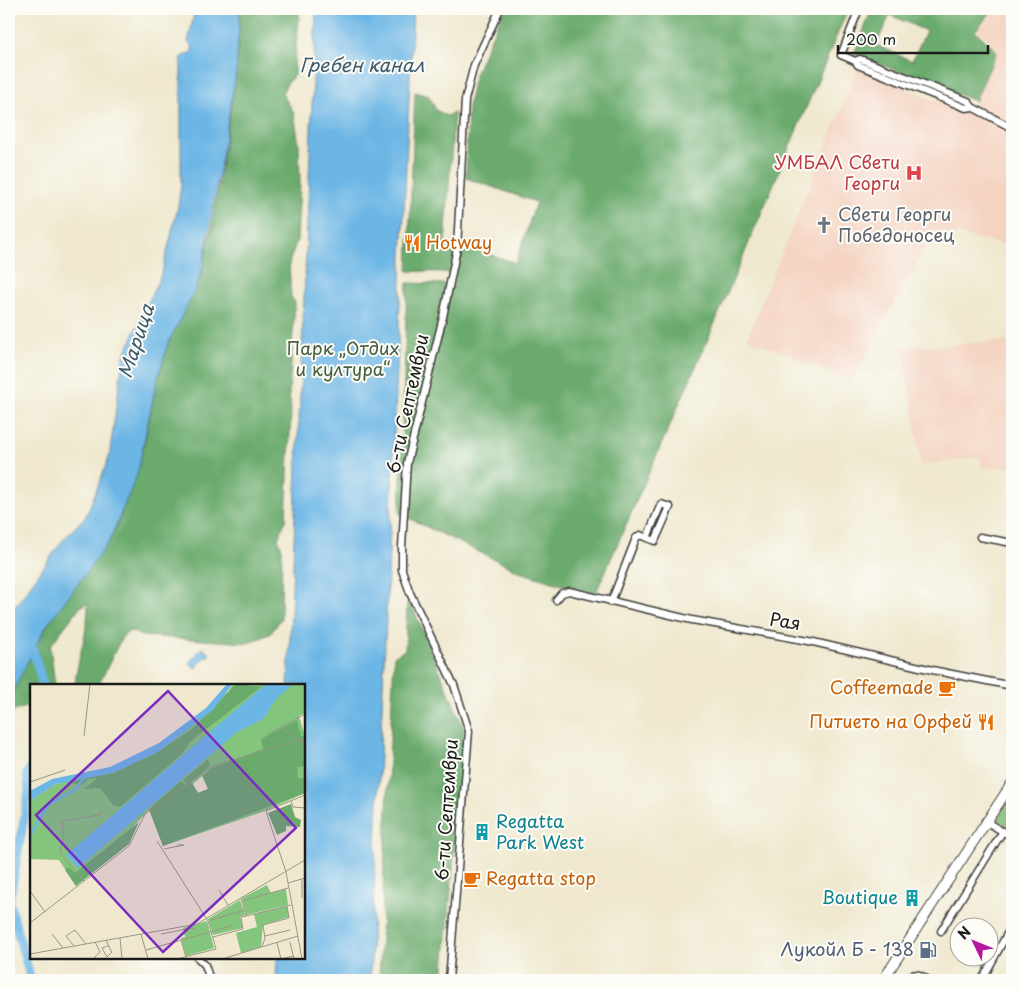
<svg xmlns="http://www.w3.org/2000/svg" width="1021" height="989" font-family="'Playpen Sans',sans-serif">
<rect width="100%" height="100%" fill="#fdfcf7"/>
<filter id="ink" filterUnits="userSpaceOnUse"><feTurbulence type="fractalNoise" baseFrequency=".02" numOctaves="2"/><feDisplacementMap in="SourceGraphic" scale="10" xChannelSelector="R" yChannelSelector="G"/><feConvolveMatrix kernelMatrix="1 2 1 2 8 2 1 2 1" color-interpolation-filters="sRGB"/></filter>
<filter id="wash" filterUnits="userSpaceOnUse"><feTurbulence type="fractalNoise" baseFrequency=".0096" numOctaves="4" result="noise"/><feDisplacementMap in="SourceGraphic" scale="20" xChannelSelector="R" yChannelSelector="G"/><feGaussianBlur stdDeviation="1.12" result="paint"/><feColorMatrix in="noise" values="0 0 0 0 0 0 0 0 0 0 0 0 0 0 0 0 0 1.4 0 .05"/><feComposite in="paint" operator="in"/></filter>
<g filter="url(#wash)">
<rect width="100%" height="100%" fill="#efe8ce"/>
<path fill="#f4d3c1" d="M997,9H1003L1012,17V246L935,230L851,381L747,338L858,68L969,115L998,49L977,30Z
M1012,341V467L982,468L980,457L921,465L903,347Z"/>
<path fill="#84c57e" stroke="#50704d" d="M1012,797V828L998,819Z"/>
<path fill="#6baa6d" stroke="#446344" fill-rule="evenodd" d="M240,9H300L294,64L296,73L288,82L282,93L294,113L299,145L300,183L297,240L289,263L291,297L295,302L289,392L291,410L286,519L278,539L282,549L281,619L270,634L248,643L142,636L130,631L122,637L99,684L75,685C77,658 89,631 88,603L80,607L50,646L55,685H31V706L15,710L9,717V699L36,644L62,603L109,542L119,521L144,445L156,385L168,343L200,279L212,226L236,74Z
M504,9H848L711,332L595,595L523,573L400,514L407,283L443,284L453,287L456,275L444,272L408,271L415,92L429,96L436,110L446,116L454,113L445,244H459L516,263L536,202L466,178L468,108L474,76Z
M872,9H994L975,31L997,51L975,101L854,54ZM890,15L926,31L912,61L876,45Z
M410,601L463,726L464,743L443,980H379L394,656L405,650L407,603Z"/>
<path fill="#6cb6e5" stroke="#446980" d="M195,9H240L236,74L203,266L195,291L168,343L156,385L137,475L109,542L45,628L9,699V615L63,540L86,516L109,458L123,358L162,272L178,207L181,184V60L183,56L191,53L193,47L188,42Z
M316,9H413L370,980H276L277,958H304V685H288Z
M202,648L210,654L202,660L196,668L189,663Z"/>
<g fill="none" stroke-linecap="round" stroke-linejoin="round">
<path stroke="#6cb6e5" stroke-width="9" d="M30,640L43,685
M9,902L29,791L27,775L31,766
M9,902L31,980"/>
</g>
</g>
<g filter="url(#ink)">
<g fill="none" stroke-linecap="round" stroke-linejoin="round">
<g stroke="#3c3b37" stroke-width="9">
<path id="minor" d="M859,9L841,55L855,61L860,59L968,101L972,107L1012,128
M855,61L858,65L966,108L972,107
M980,537L1012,543
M556,600L562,593L569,591L692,620L809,641L937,671L1012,686
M611,602L636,538L640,535L655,541L670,507L661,504L647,538
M985,821L1012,837
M1006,833L1012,821
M941,931L1003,831
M198,958L205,965L210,980
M449,980L469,731L454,685L410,593L402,570V547L407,463L443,317L457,248L465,100L474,65L500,9
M907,980C913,971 919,974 927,979
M982,980L1012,925"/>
</g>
<g stroke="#3c3b37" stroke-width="11">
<path id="major" d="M883,980L1012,783"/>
</g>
<use href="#minor" stroke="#fff" stroke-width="6"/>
<use href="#major" stroke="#fff" stroke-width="9"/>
</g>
</g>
<defs>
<g id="hospital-bare" transform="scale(1.35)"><path d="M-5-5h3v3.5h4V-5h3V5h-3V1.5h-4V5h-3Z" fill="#e0444e" stroke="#fdfcf7" stroke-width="2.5" paint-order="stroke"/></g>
<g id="church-bare" transform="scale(1.35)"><path d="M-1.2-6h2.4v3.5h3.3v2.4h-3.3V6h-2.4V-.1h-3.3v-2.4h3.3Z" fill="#6b7280" stroke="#fdfcf7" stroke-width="2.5" paint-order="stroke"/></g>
<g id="restaurant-bare" transform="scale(1.35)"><path d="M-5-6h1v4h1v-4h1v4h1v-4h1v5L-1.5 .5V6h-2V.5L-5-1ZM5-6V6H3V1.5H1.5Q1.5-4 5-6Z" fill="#e8710a" stroke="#fdfcf7" stroke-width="2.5" paint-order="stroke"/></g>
<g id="cafe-bare" transform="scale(1.35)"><path d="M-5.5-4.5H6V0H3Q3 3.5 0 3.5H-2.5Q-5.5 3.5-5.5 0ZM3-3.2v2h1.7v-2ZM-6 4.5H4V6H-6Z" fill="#e8710a" stroke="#fdfcf7" stroke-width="2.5" paint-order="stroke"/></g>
<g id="building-bare" transform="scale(1.35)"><path d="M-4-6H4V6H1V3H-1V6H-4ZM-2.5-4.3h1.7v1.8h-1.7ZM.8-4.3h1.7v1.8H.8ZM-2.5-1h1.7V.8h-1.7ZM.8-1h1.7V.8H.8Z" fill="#0f9aa8" stroke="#fdfcf7" stroke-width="2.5" paint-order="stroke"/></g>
<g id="fuel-bare" transform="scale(1.35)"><path d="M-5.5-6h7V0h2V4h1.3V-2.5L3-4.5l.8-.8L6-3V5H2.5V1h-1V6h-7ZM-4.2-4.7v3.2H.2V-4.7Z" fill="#5c6f8a" stroke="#fdfcf7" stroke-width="2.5" paint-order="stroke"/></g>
</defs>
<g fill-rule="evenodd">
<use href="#hospital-bare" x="914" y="173"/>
<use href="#church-bare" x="824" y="225"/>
<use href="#restaurant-bare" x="412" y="243"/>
<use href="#cafe-bare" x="947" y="688"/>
<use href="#restaurant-bare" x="986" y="722"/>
<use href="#building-bare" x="482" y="832"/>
<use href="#cafe-bare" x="472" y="879"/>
<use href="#building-bare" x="912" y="898"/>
<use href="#fuel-bare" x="928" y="950"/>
</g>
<g text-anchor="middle" stroke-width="4" stroke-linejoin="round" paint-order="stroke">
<g font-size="18" fill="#be3a42" stroke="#fdfcf7" text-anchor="end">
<text x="900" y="169">УМБАЛ Свети<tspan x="900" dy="21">Георги</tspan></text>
</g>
<g font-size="18" fill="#5b616d" stroke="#fdfcf7" text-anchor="start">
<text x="838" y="221">Свети Георги<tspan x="838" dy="21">Победоносец</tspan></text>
</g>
<g font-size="18" fill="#c56008" stroke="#fdfcf7" text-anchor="start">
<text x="426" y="249">Hotway</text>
<text x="933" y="694" text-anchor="end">Coffeemade</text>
<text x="972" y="728" text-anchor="end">Питието на Орфей</text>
<text x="486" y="885">Regatta stop</text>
</g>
<g font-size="18" fill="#466043" stroke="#fdfcf7">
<text x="343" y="355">Парк „Отдих<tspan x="343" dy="21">и култура“</tspan></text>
</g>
<g font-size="18" fill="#1c1c1c" stroke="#fdfcf7">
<text transform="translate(408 404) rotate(-78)" y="6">6-ти Септември</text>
<text transform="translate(785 622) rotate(9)" y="6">Рая</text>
<text transform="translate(447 810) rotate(-86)" y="6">6-ти Септември</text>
</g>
<g font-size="18" fill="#0d838f" stroke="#fdfcf7" text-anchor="start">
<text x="496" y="828">Regatta<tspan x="496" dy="21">Park West</tspan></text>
<text x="898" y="904" text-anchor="end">Boutique</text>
</g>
<g font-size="18" fill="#4e5e75" stroke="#fdfcf7" text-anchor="end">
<text x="914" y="956">Лукойл Б - 138</text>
</g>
<g font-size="19" font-style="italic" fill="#3c5a6c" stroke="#fdfcf7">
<text x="362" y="72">Гребен канал</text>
<text transform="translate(136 341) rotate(-72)" y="7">Марица</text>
</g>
</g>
<g transform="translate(30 684)">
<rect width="275" height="275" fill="#efe8ce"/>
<path d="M203,0H275V29L269,32L275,52V109L235,127L133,162L119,126L46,202L29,176L0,175V117L24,101L113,73L198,8ZM172,92L178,105L168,109L163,100ZM237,201L241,209L256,205L258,221L216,231L212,214ZM210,216L215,231L210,233L213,244L183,251L178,235ZM257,222L259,233L233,241L231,263L211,269L206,249L227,243L224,230ZM177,237L184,264L156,272L151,254L155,253L153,244Z" fill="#84c57e" fill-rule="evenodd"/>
<path d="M206,0L231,3L161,57L151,71L90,123L83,121L70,104L54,105L68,94L58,95L52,101L36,98L83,89L126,69L162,45ZM267,36L271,52H275V82L267,83L268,94H275V109L133,162L119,125L151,97L158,103L153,96L178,75L180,82L161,98L168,109L178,105L173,92L182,84L233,65L231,55ZM261,120L265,133L271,136L270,143L256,142V147L247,151L238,129ZM109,138L99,160L46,202L35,186L39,183L45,189Z" fill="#6baa6d"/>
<path d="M197,0H203L183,26L128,68L83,89L26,100L0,117V107L22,95L80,83L129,59L176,24ZM236,0H263L247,14L233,35L207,48L48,184L36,171Z" fill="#6cb6e5"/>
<path fill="none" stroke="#6cb6e5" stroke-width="2.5" d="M0,152L18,121L46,105L57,90"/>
<path fill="none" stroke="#9b9687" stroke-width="1" d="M251,43L275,61M237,51L275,30M54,52L60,0M0,98L35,86M261,117L263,123L275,124M127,157L178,237L186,265L147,275M134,165L154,161H147M256,188L236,127L275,111M256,188L272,275M54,197L31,170L30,164L34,154L32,137L69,131L72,127M258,199L275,194M189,206L198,221M0,207L15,228M211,214L216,232L261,221M272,214V195M212,217L258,204M181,236L215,226M0,239L99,162L115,130L183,82L275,54M152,246L164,244L165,247M22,250L33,264M111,250L118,275M131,250L152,246M235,252L260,246M183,253L213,245L211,233L216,232M90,254L92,275M76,256L81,267L82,268L77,273L72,264L78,262M151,256L156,273M260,258L264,275M247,259L251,275L263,272M44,262L36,252L45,246L56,260M232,263L235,254L233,241L259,234L257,222M116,266L201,242M0,270L167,240L275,176M63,275L70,268L65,258M192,275L268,252"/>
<path fill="#7b2cbf" fill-opacity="0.15" stroke="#7b2cbf" stroke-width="2.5" d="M138,7L266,144L133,268L6,131Z"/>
<rect width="275" height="275" fill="none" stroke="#1c1c1c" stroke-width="2.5"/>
</g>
<rect width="1021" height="989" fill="none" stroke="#fdfcf7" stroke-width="30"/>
<g transform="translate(974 942) rotate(313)"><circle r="24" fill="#fdfcf7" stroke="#a3a29f"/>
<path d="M0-4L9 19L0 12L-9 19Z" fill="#b5179e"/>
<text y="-8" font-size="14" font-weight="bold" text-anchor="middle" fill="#1c1c1c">N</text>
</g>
<path d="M838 45v8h150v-8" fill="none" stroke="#1c1c1c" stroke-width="2.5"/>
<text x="846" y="45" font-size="15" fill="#1c1c1c" stroke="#fdfcf7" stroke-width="4" paint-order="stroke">200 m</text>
</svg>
